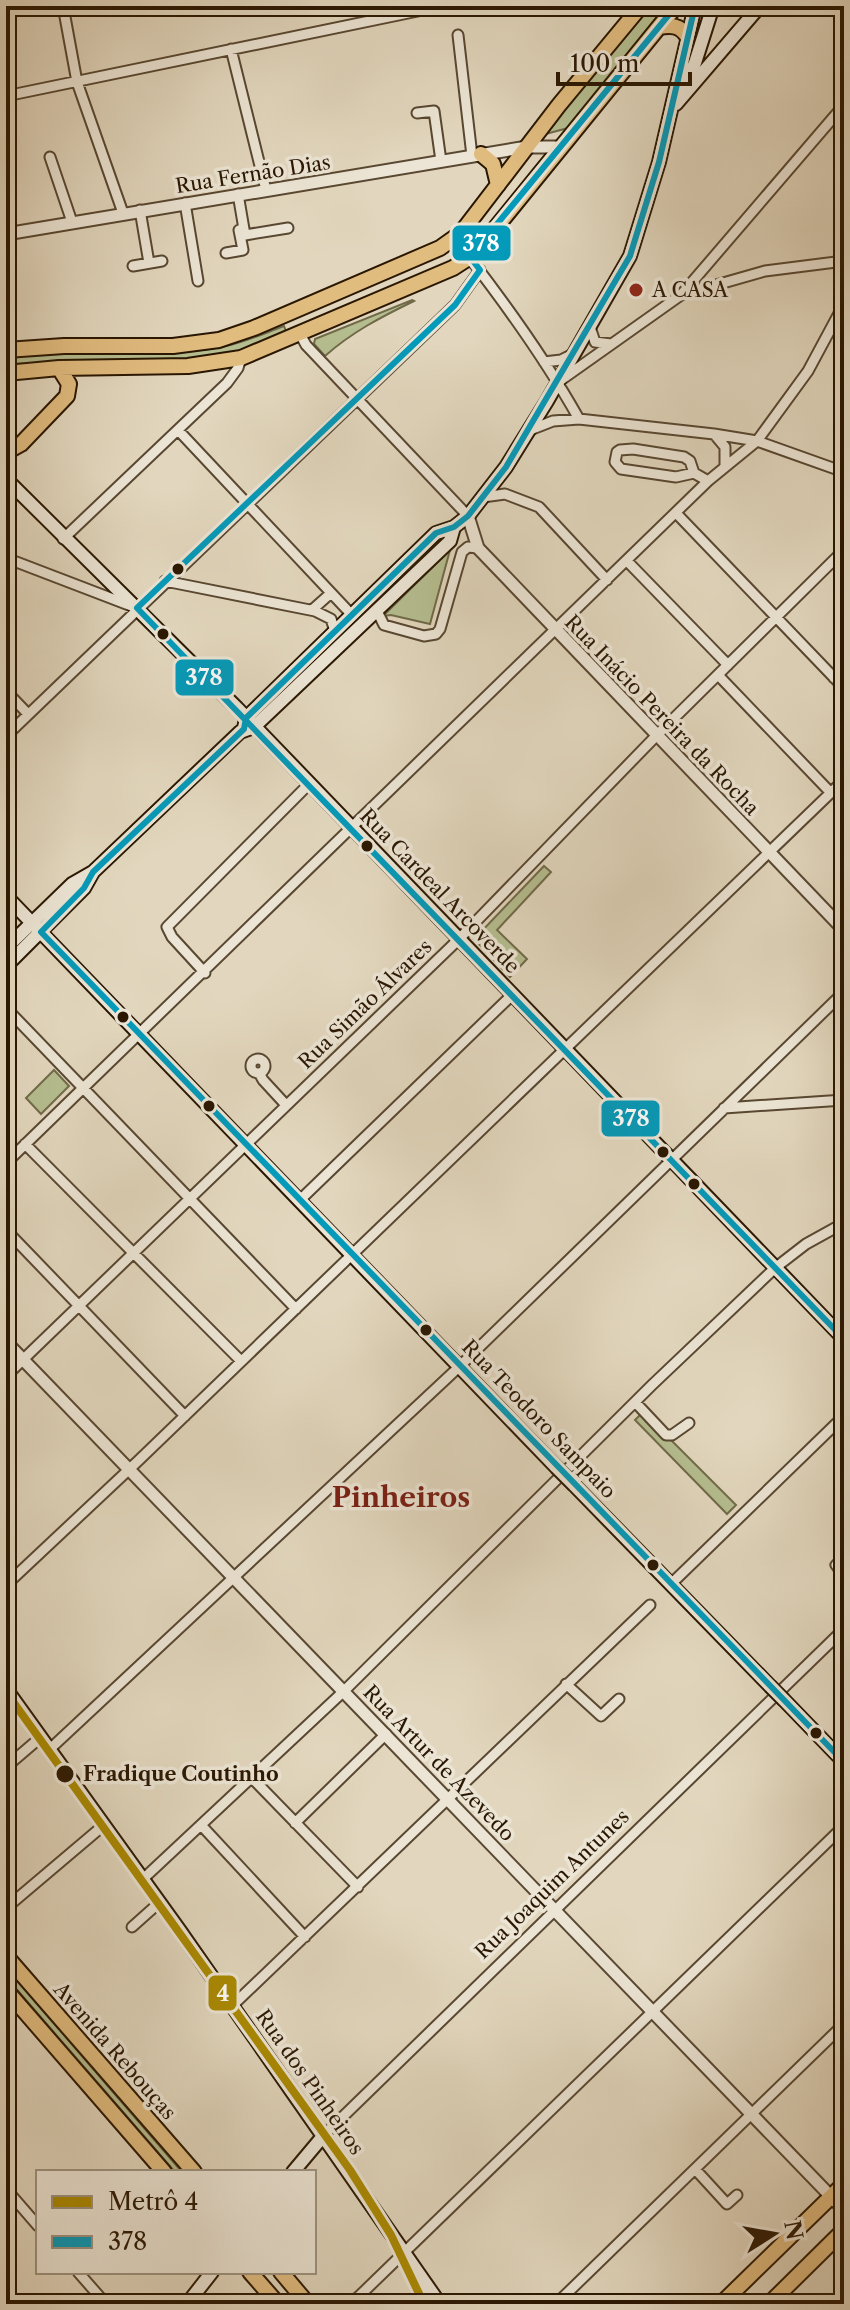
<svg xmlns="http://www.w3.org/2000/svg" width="850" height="2310" font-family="'Libre Caslon Text',serif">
<rect width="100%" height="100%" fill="#e2d7be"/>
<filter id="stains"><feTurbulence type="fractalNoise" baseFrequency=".0025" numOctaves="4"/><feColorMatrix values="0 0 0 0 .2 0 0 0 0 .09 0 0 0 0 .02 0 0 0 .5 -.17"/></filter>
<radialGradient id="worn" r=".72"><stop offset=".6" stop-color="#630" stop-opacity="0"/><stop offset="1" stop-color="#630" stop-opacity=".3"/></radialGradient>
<path fill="#b5be90" stroke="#706a49" stroke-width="2" d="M649,6H671L568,128L542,135Z
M412,300L414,301C381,317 352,332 325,356L314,344L315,339Z
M284,326L287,334L236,353L188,360L6,364V354C79,348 154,361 226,346C246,342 265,333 284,326Z
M450,550L430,624L391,615L383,616Z
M544,866L551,872L497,930L527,959L510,977L478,943L477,936Z
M54,1070L69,1086L41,1114L26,1098Z
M643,1412L736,1505L727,1514L635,1420Z
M6,1968L182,2172H175L6,1977Z"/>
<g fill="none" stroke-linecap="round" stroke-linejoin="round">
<g stroke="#584731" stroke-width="13">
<path id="minor" d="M63,6L77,82L123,213
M376,6L378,18
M458,35L472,156
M231,49L266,190
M6,96L442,6
M417,113L434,111L441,161
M50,157L72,222
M238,194L245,235L288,228
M185,203L198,281
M140,210L149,263
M455,239C500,296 543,355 579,419
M226,253L243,250L239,230
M133,266L162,261
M681,295L765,271L844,261
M590,327L595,342L611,344
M300,334L306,345L468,516
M544,362L561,360L575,353
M561,380L681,295L844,105
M178,430L351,614
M530,430L553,421L579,419L714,434L757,441L844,472
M715,435L725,447V467
M694,473L676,477L621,469L615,462L617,452L620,450L633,449L684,457L690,461L694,473L708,481
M483,497L505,494L539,507L607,580
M676,513L844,688
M63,539L227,383L238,368L241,358
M6,558L134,607
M627,561L728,665
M165,581L315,611L331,619L335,631
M312,610L331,593
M377,611L384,625L424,636L436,634L440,629L462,552L468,547L478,548
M718,675L831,793
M834,678L844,667
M6,691L28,714
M6,736L455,305L480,270
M205,973L172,937L167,927L309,784
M6,1008L296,1309
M251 1066a7 7 0 1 1 14 0a7 7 0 1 1-14 0Z
M259,1073L263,1080L286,1105
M724,1108L844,1100
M25,1144L241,1361
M6,1163L708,481L757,441L808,371L844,304
M300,1200L512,995
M6,1230L185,1416
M6,1376L459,939L657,735L844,550
M635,1402L666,1435H672L689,1423
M844,1557L836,1565L844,1576
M671,1584L844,1416
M6,1585L138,1461L844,780
M566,1684L601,1716L619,1699
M50,1749L460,1366L844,992
M6,1767L41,1737
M251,1777L358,1887
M295,1823L386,1734
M201,1825L305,1937
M143,1879L344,1691L652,1385L775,1268L806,1244L844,1223
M6,1908L104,1825
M132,1927L160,1902
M232,2006L650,1605
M324,2135L844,1629
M695,2169L727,2204L737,2195
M6,2189L38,2226
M78,2272L106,2304
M351,2304L844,1826
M556,2304L844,2024"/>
</g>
<g stroke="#584731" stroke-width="15">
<path id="tertiary" d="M6,234L527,147H562
M468,516L478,548L844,930
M6,1342L844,2210"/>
</g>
<g stroke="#2a1702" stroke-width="16">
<path id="secondary" d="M681,90L695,63L713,6
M676,104L760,6
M6,479L237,708L844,1339
M244,729L246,718L436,533L454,527L468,516L506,467L547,401L630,256L659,162L695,6
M6,896L556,1467
M6,948L72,884L93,872L240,732L254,727L450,541L454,527
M6,966L84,888L93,872
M574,1485L770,1686
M6,1689L180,1931L440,2304
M784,1700L844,1762
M293,2172L324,2135
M187,2304L212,2272"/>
</g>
<g stroke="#2a1702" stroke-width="18">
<path id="primary" d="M6,1956L194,2172
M6,1990L164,2172
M250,2272L278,2304
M281,2272L308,2304
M721,2304L844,2184
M769,2304L844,2230"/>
</g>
<g stroke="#2a1702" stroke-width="18">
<path id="trunk" d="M659,27C671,25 680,25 687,36
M481,154L493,164L498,185
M6,350L64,346H173L219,340L254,328L440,248L461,233L559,105L641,6
M6,373L59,368L188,366L241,358L453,268L470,257L485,241L676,6
M6,449H12L21,444L67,396L69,384L59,368"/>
</g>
<use href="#minor" stroke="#ece5d5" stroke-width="9"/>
<use href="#tertiary" stroke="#ece5d5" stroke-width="11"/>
<use href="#secondary" stroke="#ece5d5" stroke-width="12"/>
<use href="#primary" stroke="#e1bc7f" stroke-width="14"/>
<use href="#trunk" stroke="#e1bc7f" stroke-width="14"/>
<g stroke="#2a1702" stroke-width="16" stroke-linecap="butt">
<path id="secondary-bridge" d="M556,1467L574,1485
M770,1686L784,1700"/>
</g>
<use href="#secondary-bridge" stroke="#ece5d5" stroke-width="12"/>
<g stroke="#ece5d5" stroke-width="12">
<path id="bus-1" d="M676,6L470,257L480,270L455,305L137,608L844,1339
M695,6L659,162L630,256L506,467L468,516L454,527L436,533L246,718L244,729L93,872L84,888L41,932L844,1762"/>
</g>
<use href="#bus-1" stroke="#049aba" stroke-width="6"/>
<g stroke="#ece5d5" stroke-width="14">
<path id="metro-1" d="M6,1692L350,2170L391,2235L424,2304"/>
</g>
<use href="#metro-1" stroke="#aa8901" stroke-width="8"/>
</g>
<circle fill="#8f2418" stroke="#ece5d5" stroke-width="3" cx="636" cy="290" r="8"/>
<g fill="#2a1702" stroke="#ece5d5" stroke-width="3">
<circle cx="178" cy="569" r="7"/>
<circle cx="163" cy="634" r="7"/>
<circle cx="367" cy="846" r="7"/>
<circle cx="123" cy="1017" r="7"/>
<circle cx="209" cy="1106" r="7"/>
<circle cx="663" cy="1152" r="7"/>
<circle cx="694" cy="1184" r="7"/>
<circle cx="426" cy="1330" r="7"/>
<circle cx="653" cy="1565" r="7"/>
<circle cx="816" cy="1733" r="7"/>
<circle cx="65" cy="1774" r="10"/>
</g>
<g text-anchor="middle" stroke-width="7" stroke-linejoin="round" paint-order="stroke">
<g font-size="20" fill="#2a1702" stroke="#ece5d5">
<text transform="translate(253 174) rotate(-9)" y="7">Rua Fernão Dias</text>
<text transform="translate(662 715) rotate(46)" y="7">Rua Inácio Pereira da Rocha</text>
<text transform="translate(440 891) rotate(46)" y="7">Rua Cardeal Arcoverde</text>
<text transform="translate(365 1004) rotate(-44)" y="7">Rua Simão Álvares</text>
<text transform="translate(539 1419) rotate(46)" y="7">Rua Teodoro Sampaio</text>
<text transform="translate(439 1763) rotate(46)" y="7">Rua Artur de Azevedo</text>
<text transform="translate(552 1884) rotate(-44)" y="7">Rua Joaquim Antunes</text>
<text transform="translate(115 2051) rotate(49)" y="7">Avenida Rebouças</text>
<text transform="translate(310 2082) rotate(55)" y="7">Rua dos Pinheiros</text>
</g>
<g font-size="20" fill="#2a1702" stroke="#ece5d5" text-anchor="start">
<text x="652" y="297">A CASA</text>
</g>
<g font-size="20" font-weight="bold" fill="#2a1702" stroke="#ece5d5" text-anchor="start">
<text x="83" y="1781">Fradique Coutinho</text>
</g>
<g font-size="28" font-weight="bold" fill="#7a1f14" stroke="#ece5d5">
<text x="401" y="1507">Pinheiros</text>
</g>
</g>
<g stroke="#ece5d5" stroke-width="3">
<rect x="451" y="224" width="61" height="38" rx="8" fill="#049aba"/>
<rect x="174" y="658" width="61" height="39" rx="8" fill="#049aba"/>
<rect x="600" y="1099" width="61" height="39" rx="8" fill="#049aba"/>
<rect x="207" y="1974" width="31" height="38" rx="8" fill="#aa8901"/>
</g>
<g font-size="22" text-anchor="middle" font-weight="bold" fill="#fff">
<text x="481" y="251">378</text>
<text x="204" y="685">378</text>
<text x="631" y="1126">378</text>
<text x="223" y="2001">4</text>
</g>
<rect width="850" height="2310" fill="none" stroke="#e2d7be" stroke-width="32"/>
<rect x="8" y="8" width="834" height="2294" fill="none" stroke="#2a1702" stroke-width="4"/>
<rect x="16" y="16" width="818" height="2278" fill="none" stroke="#2a1702" stroke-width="2"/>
<rect x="36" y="2170" width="280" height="104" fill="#ece5d5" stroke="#9e9381" stroke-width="2"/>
<rect x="52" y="2196" width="40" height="12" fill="#aa8901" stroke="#9e9381" stroke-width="2"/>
<text x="108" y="2210" font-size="24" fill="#2a1702">Metrô 4</text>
<rect x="52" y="2236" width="40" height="12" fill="#049aba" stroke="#9e9381" stroke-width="2"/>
<text x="108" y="2250" font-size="24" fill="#2a1702">378</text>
<g transform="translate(774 2234) rotate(79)" stroke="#ece5d5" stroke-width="6" paint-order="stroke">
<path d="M0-6L14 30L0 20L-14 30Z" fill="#2a1702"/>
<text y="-12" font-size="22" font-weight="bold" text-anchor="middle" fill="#2a1702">N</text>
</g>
<path d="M558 72v12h132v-12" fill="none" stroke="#2a1702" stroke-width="4"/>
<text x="570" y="72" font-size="24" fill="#2a1702" stroke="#ece5d5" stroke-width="6" paint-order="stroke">100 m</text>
<rect width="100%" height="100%" filter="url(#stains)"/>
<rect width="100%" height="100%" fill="url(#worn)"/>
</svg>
